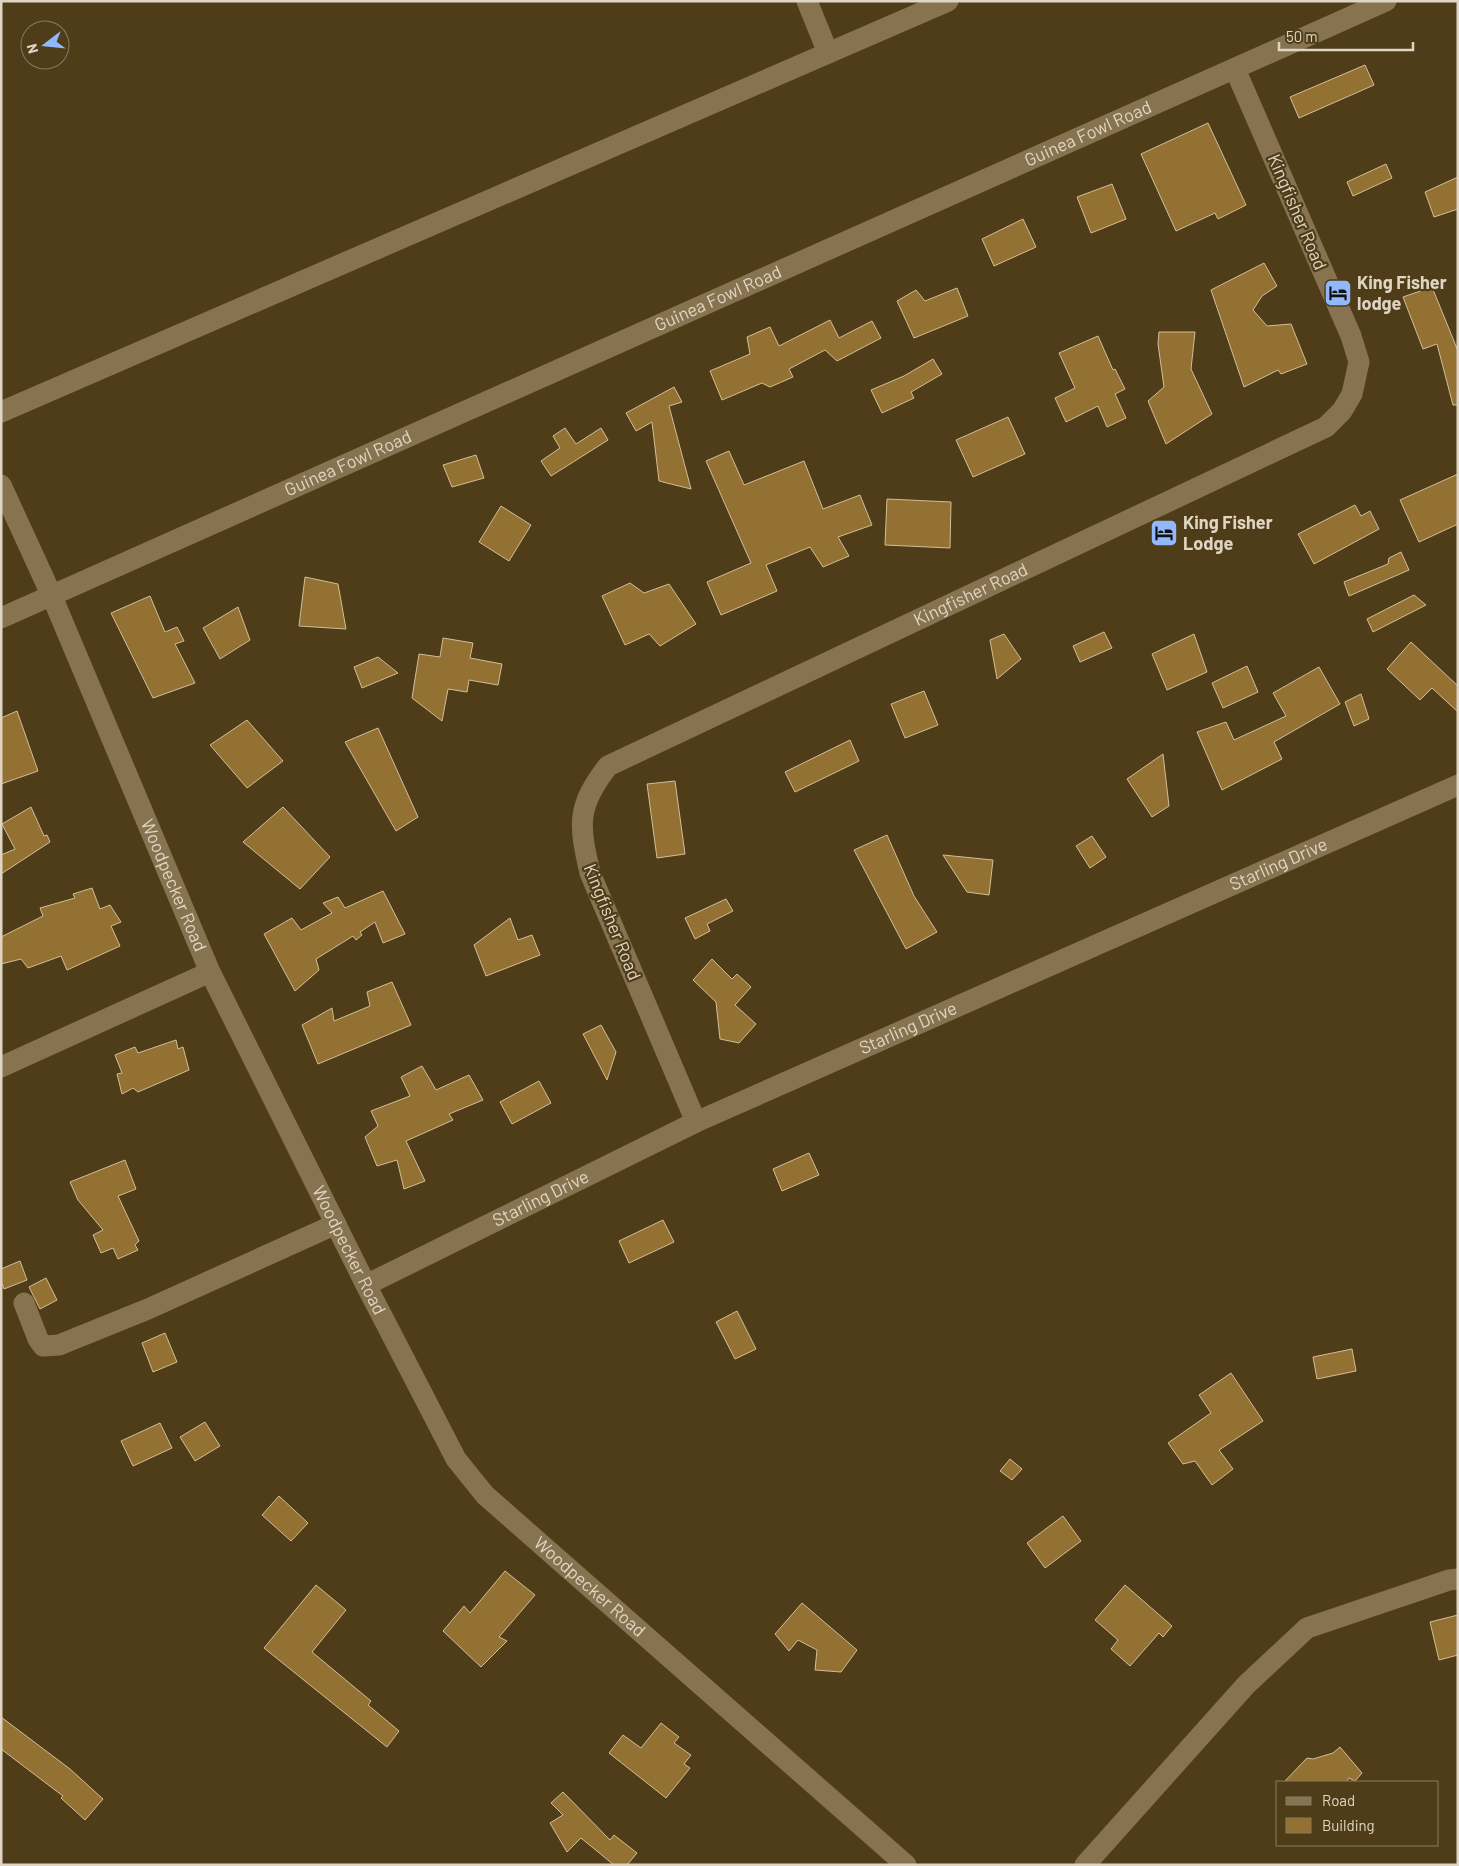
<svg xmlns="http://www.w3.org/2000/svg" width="1459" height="1866" font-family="Barlow,sans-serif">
<rect width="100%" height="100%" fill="#4f3d1a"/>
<path fill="#927133" stroke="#d3be98" d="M1365,65L1374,85L1299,118L1290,97Z
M1208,123L1246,205L1218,219L1215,213L1176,231L1141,154Z
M1386,164L1392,178L1353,196L1347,182Z
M1458,177V209L1434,217L1425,192Z
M1112,184L1126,219L1091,233L1077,197Z
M1023,219L1036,247L994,266L982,239Z
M1264,263L1277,286L1262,296L1253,310L1267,326L1291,324L1307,364L1281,374L1278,370L1244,387L1211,290Z
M1432,287L1458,351V405H1453L1437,344L1423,349L1403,297Z
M957,288L968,316L914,338L897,301L916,290L925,301Z
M830,320L839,338L872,321L881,338L837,361L825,350L789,369L793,377L770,387L762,383L722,400L710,371L750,354L747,337L770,327L779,346Z
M1159,332H1195L1191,369L1212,414L1166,444L1148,401L1164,387L1158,344Z
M1098,336L1113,370L1115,369L1125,389L1115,394L1126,418L1107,427L1098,406L1066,422L1055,398L1075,388L1059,353Z
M933,359L942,374L911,392L914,398L882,413L871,390L904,376Z
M674,387L682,402L669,406L691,489L659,481L652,422L636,431L626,413Z
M1008,417L1025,454L973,477L956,440Z
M565,428L576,444L601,428L608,440L551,476L541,461L560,448L553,436Z
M729,451L744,485L804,461L823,509L860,495L872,525L838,537L849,556L823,567L810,547L766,565L777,591L721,615L707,582L751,563L706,461Z
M476,455L484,478L452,487L443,465Z
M1458,474V524L1419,542L1400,500Z
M887,499L951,502L950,548L885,545Z
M1355,505L1361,516L1370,511L1379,529L1314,564L1298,534Z
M501,506L531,525L509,561L479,542Z
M1401,552L1409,570L1349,596L1344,582L1388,564L1389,558Z
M305,577L338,584L346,629L299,626Z
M630,583L644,593L669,584L696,624L660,646L649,634L625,645L602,596Z
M1414,595L1426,605L1373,632L1367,619Z
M150,596L165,632L177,627L184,641L175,644L195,683L153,698L111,613Z
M238,607L250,640L220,659L203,628Z
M1104,632L1112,648L1080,662L1073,646Z
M1004,634L1021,659L997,679L990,640Z
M1194,634L1207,672L1167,690L1152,654Z
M443,638L473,643L470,658L502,664L498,685L469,680L467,692L448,689L442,721L412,698L419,654L440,657Z
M1411,642L1458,686V712L1432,688L1420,700L1387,669Z
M378,657L398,673L362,688L354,667Z
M1247,666L1258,692L1223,708L1212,683Z
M1319,667L1340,704L1274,742L1282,759L1222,790L1197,732L1226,722L1234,740L1286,716L1273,693Z
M924,691L938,725L905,738L891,704Z
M1361,694L1369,719L1354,726L1345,702Z
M17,711L38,771L1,784V718Z
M247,720L283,761L247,788L210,745Z
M378,728L418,817L396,831L345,742Z
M850,740L859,761L795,792L785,772Z
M1163,754L1169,806L1152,817L1127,779Z
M675,781L685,854L657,858L647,784Z
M31,807L44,836L47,835L50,842L1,874V855L15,849L2,824Z
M283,807L330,857L300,889L243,842Z
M887,835L914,896L937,932L906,949L854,850Z
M1092,836L1106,857L1090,868L1076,846Z
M943,855L993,860L989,895L967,892Z
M92,888L100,909L110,905L121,922L111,926L120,946L67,970L61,956L28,968L21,959L1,964V937L43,916L40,908L75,898L73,894Z
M383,891L405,934L383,943L375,922L360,932L362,935L356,940L353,936L316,959L319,970L295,991L264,934L292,918L301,930L332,913L323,903L338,897L345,908Z
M726,899L733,911L707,924L710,931L695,939L685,918Z
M510,918L518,940L532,935L540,955L486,976L474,945Z
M712,959L732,979L737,974L751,987L735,1005L756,1024L739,1043L720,1039L716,1002L693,980Z
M392,982L411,1025L318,1064L302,1025L332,1008L334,1021L370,1006L367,992Z
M601,1025L616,1052L607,1080L583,1034Z
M176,1040L178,1049L183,1047L189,1070L138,1092L133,1088L122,1094L117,1074L122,1073L115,1055L135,1047L138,1053Z
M422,1066L436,1090L469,1075L483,1100L449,1114L453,1120L406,1141L425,1181L404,1189L397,1160L377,1166L365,1137L378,1126L371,1111L410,1096L401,1077Z
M539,1081L551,1103L512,1124L500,1102Z
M809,1153L819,1175L782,1191L773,1169Z
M125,1160L136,1189L118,1196L139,1241L135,1245L138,1250L118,1259L113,1248L101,1253L93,1235L103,1230L78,1200L70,1182Z
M663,1220L674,1242L629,1263L619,1241Z
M20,1261L27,1280L4,1289L1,1281V1269Z
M46,1278L57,1300L40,1309L29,1287Z
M737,1311L756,1349L735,1359L716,1322Z
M165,1333L177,1362L153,1372L142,1343Z
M1352,1349L1356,1371L1317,1379L1313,1357Z
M1231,1373L1263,1421L1219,1450L1233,1469L1212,1485L1195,1461L1183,1464L1168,1443L1211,1413L1199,1395Z
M205,1422L220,1446L195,1461L180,1437Z
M160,1423L172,1448L133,1466L121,1441Z
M1010,1459L1022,1469L1012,1480L1000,1471Z
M279,1496L308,1523L291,1541L262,1515Z
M1063,1516L1081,1541L1045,1568L1027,1543Z
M505,1571L535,1595L499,1637L507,1641L481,1667L443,1631L464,1606L470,1613Z
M316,1585L346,1610L312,1652L371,1701L368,1705L399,1731L387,1747L264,1648Z
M1125,1585L1172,1626L1163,1637L1159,1633L1130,1666L1111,1649L1118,1640L1095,1620Z
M802,1603L857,1650L841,1672L815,1670L817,1650L798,1640L789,1651L775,1634Z
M1458,1615V1655L1439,1660L1430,1622Z
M1,1717L70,1769L103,1799L85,1820L61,1798L63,1796L1,1749Z
M661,1723L679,1737L674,1743L691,1755L684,1764L690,1768L666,1798L609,1753L623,1735L641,1748Z
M1340,1747L1362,1773L1355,1781L1349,1778L1346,1782H1284L1307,1758L1313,1759L1333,1753Z
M563,1792L610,1840L614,1835L637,1853L627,1865H614L581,1838L567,1852L550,1823L563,1815L551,1803Z"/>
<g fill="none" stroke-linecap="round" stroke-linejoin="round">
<g stroke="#877350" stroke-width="21">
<path d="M807,1L828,53"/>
<path d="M1,412L948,1"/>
<path id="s1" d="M1,485L51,594L210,972L366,1285L456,1459L485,1495L906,1865"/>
<path id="s2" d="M1,618L1386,1"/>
<path d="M1,1067L210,972"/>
<path id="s3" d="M696,1122L590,873C579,825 576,807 608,766L1326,427L1342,411L1352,394L1359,362L1351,336L1235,69"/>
<path id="s4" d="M366,1285L696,1122L1458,785"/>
<path d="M24,1303L38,1339L43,1346L59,1345L148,1309L336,1224"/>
<path d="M1085,1865L1246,1685L1307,1628L1449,1580L1458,1579"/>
</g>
</g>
<defs>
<g id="hotel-square" transform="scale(1.4375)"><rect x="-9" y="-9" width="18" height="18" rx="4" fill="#91b8fd" stroke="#4f3d1a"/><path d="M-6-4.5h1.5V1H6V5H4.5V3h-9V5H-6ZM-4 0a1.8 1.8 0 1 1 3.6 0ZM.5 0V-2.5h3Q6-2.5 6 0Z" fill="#111"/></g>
</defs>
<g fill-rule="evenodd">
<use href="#hotel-square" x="1338" y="293"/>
<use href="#hotel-square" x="1164" y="533"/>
</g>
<g text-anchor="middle" stroke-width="4.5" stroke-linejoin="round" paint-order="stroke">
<g font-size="18" fill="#e0d5c3" stroke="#4f3d1a">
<text dy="6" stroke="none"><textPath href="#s2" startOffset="1190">Guinea Fowl Road</textPath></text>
<text transform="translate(1297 212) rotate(67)" y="6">Kingfisher Road</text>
<text dy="6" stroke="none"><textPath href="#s2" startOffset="785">Guinea Fowl Road</textPath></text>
<text dy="6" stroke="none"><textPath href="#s2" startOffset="380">Guinea Fowl Road</textPath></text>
<text dy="6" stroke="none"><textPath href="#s3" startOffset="786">Kingfisher Road</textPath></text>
<text dy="6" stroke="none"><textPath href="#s4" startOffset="1005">Starling Drive</textPath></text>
<text dy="6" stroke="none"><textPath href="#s1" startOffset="436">Woodpecker Road</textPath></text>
<text transform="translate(612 922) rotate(68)" y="6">Kingfisher Road</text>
<text dy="6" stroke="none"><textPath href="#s4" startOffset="600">Starling Drive</textPath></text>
<text dy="6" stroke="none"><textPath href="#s4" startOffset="195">Starling Drive</textPath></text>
<text dy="6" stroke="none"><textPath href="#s1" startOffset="841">Woodpecker Road</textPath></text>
<text dy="6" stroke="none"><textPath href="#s1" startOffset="1261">Woodpecker Road</textPath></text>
</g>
<g font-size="18" font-weight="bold" fill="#e0d5c3" stroke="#4f3d1a" text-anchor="start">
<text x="1357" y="289">King Fisher<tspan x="1357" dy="21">lodge</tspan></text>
<text x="1183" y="529">King Fisher<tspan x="1183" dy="21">Lodge</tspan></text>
</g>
</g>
<rect width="1459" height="1866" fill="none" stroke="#e0d5c3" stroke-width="5"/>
<rect x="1276" y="1781" width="162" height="65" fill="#4f3d1a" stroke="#897a5e"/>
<rect x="1286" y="1797" width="25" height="8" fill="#877350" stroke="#897a5e"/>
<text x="1322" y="1806" font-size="15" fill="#e0d5c3">Road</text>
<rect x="1286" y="1818" width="25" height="15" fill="#927133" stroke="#897a5e"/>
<text x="1322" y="1831" font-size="15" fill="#e0d5c3">Building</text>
<g transform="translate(45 45) rotate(254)"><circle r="24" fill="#4f3d1a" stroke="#897a5e"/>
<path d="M0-4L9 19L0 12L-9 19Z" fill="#91b8fd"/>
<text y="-8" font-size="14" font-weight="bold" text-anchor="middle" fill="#e0d5c3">N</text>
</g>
<path d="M1279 42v8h134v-8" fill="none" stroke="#e0d5c3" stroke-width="2.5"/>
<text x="1286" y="42" font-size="15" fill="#e0d5c3" stroke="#4f3d1a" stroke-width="4" paint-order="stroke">50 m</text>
</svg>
